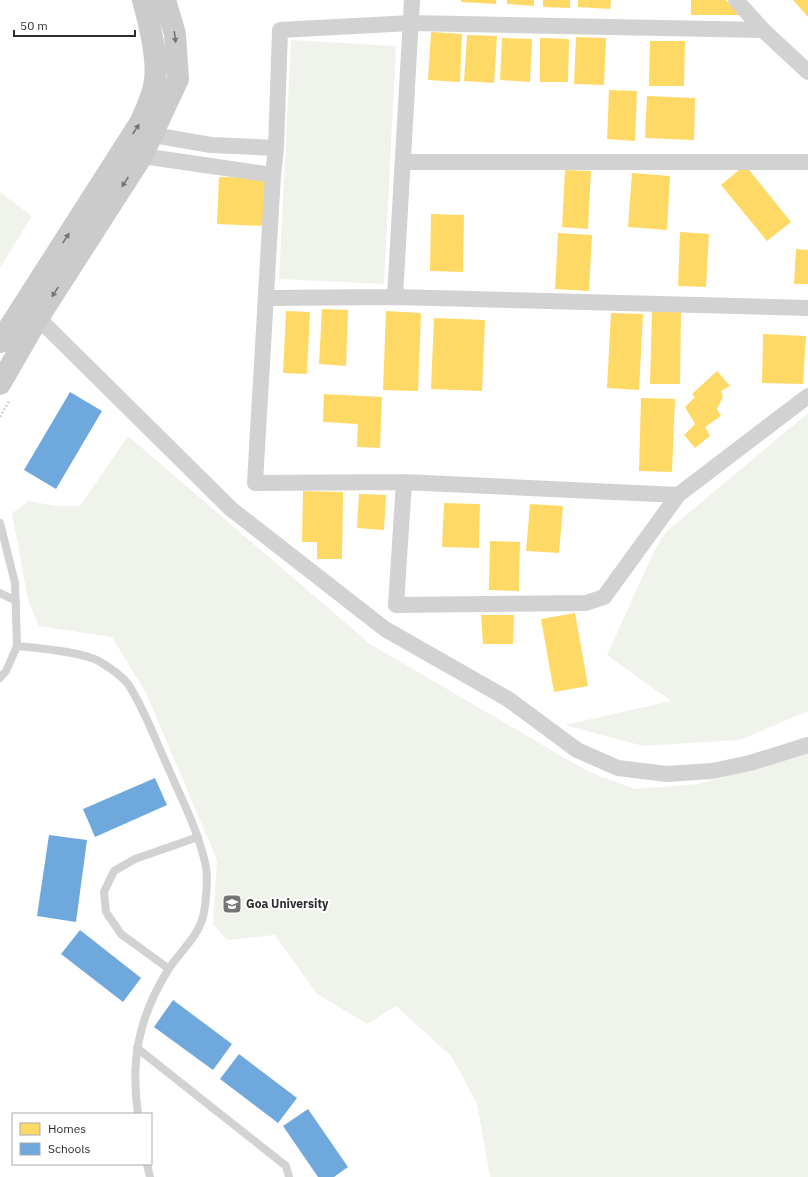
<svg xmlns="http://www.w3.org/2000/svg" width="808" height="1177" font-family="'IBM Plex Sans',sans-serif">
<rect width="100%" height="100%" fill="#fff"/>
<path fill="#f0f3ec" d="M291,40L396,46L384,284L279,279Z
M0,192L32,216L0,268Z
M808,413V711L740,740L643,746L565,725L671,701L607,655L656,547L667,531Z
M128,436L370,644L589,772L635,789L698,784L808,753V1177H490L477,1104L452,1057L396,1006L367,1024L317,994L275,935L227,940L213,924L217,860L146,693L112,637L39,626L28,600L12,513L29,501L56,506H80Z"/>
<path fill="#ffd966" d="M461,0H496V4L461,2Z
M507,0H534V6L507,4Z
M543,0H570V8L543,7Z
M578,0H611L610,9L578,7Z
M691,0H726L740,15H691Z
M793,0H808V17Z
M431,32L462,34L460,82L428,80Z
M467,35L497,36L494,83L464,81Z
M576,37L606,38L604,85L574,84Z
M502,38L532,39L530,82L500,80Z
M540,38L569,39L568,82H540Z
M650,41H685L684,86H649Z
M609,90L637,91L635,141L607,139Z
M647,96L695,98L694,140L645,138Z
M745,165L791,222L767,241L721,185Z
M565,170L591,171L588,229L562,227Z
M632,173L670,176L667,230L628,227Z
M219,177L265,178L264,226L217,224Z
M431,214L464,215L463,272L430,271Z
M680,232L709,234L706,287L678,286Z
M558,233L592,235L589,291L555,289Z
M796,249L808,250V284H794Z
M322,309L348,310L346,366L319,364Z
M286,311L310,312L307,374L283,373Z
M386,311L421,313L418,391L383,390Z
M652,311L681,312L680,384H650Z
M611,313L643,314L639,390L607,388Z
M434,318L485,320L482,391L431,389Z
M763,334L806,336L803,384L762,383Z
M717,371L730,386L721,391L723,397L717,409L721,416L705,427L710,436L695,448L684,435L695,424L685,407L695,397L692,394Z
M324,394L382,397L380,448L357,447L358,424L323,422Z
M641,398L675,399L672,472L639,471Z
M303,491L343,492L342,559H317V542H302Z
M359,494L386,495L384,530L357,528Z
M444,503L480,504L479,548L442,547Z
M530,504L563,506L559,553L526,551Z
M490,541L520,542L519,591L489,590Z
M575,613L588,686L554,692L541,619Z
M481,615H514L513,644H483Z"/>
<path fill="#6fa8dc" d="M70,392L102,411L56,489L24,470Z
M155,778L167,805L95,837L83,809Z
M49,835L87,840L76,922L37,916Z
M80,930L141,978L123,1002L61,954Z
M173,1000L232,1044L213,1070L154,1027Z
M239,1054L297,1098L278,1123L220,1079Z
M308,1109L348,1167L334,1177H318L283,1126Z"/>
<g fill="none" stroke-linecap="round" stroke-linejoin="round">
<path stroke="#d2d2d2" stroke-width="2.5" stroke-dasharray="2 2" stroke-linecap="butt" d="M0,417L9,401"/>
<path stroke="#d2d2d2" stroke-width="8" d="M0,523L15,583L17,646L6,671L0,678
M0,593L16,601
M17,646C37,648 87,652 102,663C110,668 122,676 128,684C144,708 154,737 166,763C180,796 199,831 206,867C208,877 206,901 204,912C200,936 180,951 168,970C139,1017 130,1060 138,1114
M169,969L121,934L106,912L104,892L114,871L135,859L198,837
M137,1048L286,1166L289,1177
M147,1164L150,1177"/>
<path stroke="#d2d2d2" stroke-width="16" d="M736,0L763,30L808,72
M763,30L411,23L280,30L276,148L273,175L255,483L404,482L678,495L808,396
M153,135L211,145L276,148
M142,156L273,175
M403,162H808
M395,297L412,0
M266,298L395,297L808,308
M38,318L231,509L385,629L508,699L577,750L618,768L667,774L712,771L750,763L808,745
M404,482L396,605L586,603L604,597L678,495"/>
<path stroke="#cbcbcb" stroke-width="22" d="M0,342L140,123C146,110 154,94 155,79C158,56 149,22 143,0
M0,384L38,318L142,156L178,79L175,34L165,0"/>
</g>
<defs><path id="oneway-solid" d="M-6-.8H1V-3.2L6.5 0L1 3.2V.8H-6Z"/></defs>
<g fill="#747474">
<use href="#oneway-solid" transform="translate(175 37) rotate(83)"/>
<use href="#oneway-solid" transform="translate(136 129) rotate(-57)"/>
<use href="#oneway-solid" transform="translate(125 182) rotate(123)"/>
<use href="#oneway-solid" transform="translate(66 238) rotate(-57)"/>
<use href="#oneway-solid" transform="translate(55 292) rotate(123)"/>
</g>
<defs>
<g id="university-square" transform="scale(1)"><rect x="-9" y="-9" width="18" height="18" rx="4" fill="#767676" stroke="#fff"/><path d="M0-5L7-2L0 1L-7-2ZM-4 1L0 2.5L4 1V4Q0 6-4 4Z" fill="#fff"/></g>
</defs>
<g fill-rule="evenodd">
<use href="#university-square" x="232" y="904"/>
</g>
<g text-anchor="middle" stroke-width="4" stroke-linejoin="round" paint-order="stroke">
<g font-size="12" font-weight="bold" fill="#2d2d2d" stroke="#fff" text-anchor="start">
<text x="246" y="908">Goa University</text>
</g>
</g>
<rect x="12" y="1113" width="140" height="52" fill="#ffffff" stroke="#ababab"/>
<rect x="20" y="1123" width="20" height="12" fill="#ffd966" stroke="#ababab"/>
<text x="48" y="1133" font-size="12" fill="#2d2d2d">Homes</text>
<rect x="20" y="1143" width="20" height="12" fill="#6fa8dc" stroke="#ababab"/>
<text x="48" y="1153" font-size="12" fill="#2d2d2d">Schools</text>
<path d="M14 30v6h121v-6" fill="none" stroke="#2d2d2d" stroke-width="2"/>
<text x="20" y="30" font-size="12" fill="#2d2d2d" stroke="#ffffff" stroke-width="3" paint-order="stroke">50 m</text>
</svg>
